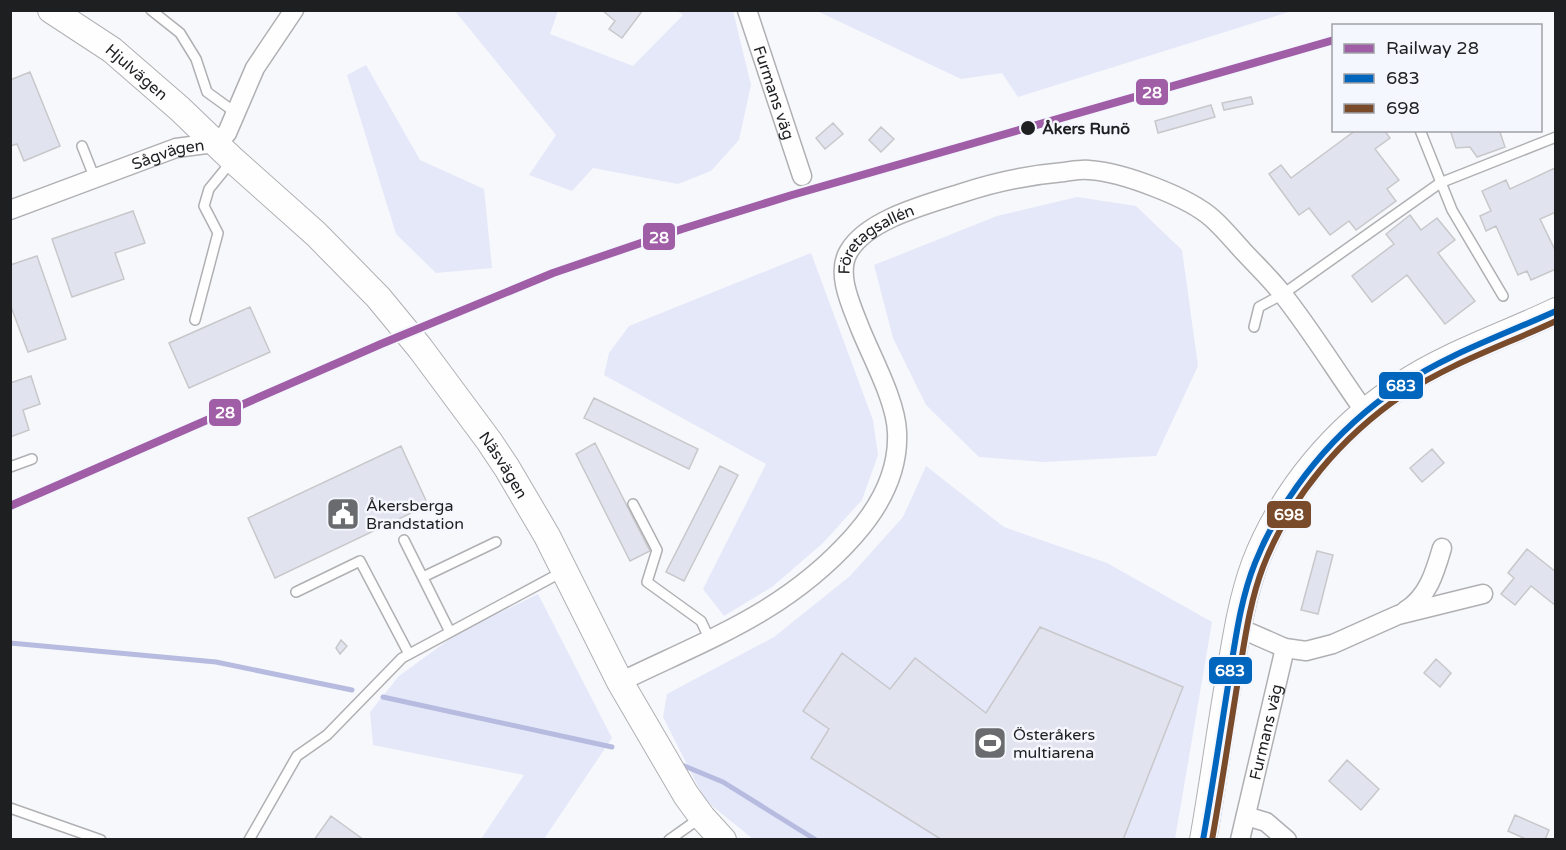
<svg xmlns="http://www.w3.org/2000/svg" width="1566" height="850" font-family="'Varela Round',sans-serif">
<rect width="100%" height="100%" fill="#f7f8fc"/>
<path fill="#e5e8f9" d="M455,11H558L550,34L633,66L683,15L677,11H733L751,85L739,140L711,171L678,184L593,168L572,191L529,175L556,135Z
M817,11V10L1292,11L1018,97L1002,73L961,79Z
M366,65L420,160L484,189L492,268L436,273L396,234L347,75Z
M1077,197L1136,206L1182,250L1198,366L1156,456L1044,462L979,457L926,405L893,338L874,265L997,216Z
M811,253L873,420L878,455L862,500L823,543L772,587L724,616L703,589L766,464L604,375L609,353L629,326Z
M926,466L1004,527L1107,563L1212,622L1175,839H753L705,800L663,717L667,694L774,637L850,576L903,517Z
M538,594L612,738L544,839H481L524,775L373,745L370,712L399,676L458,633Z"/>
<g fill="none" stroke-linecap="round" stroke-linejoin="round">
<path stroke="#b6bbdf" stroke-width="5" d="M10,643L216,662L352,690
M383,697L612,747
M682,765L723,782L816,840"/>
</g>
<path fill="#e1e3ef" stroke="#c8c8cb" stroke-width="1.5" d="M602,10H643L622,38L609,29L615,21Z
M30,72L60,146L24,161L17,144L10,146V80Z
M1251,97L1253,104L1224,110L1222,103Z
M1211,105L1215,117L1158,133L1155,121Z
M833,123L843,134L825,149L816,138Z
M881,127L894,139L881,152L869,140Z
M1356,130H1384L1390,138L1375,149L1399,180L1387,189L1396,201L1356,230L1349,221L1330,235L1309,208L1299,215L1269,174L1281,165L1291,178Z
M1450,130H1503L1500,132L1505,147L1477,157L1470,147L1456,148Z
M1555,168L1556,212L1540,219L1556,252V269L1531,280L1527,271L1518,275L1496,226L1486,231L1480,216L1491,211L1482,191L1506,180L1510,189Z
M133,211L145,243L115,253L124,279L72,297L52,239Z
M1410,215L1421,230L1437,218L1455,240L1438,253L1475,301L1445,324L1407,275L1372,302L1352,276L1394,244L1386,234Z
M37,256L66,339L28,352L10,304V265Z
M250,307L270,352L189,388L169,343Z
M31,376L40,404L23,410L29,430L10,437V383Z
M594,398L698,449L689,469L584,418Z
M595,443L650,551L630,561L576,454Z
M401,446L428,505L275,578L248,518Z
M1432,449L1444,463L1422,482L1410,468Z
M720,466L738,475L684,581L666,572Z
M1527,549L1556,572V606L1531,586L1515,605L1501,594L1514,578L1508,573Z
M1317,551L1333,555L1318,614L1301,610Z
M1040,627L1183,687L1123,840H942L811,758L829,729L803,711L842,653L890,689L915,658L986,713Z
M341,640L347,646L340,654L336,648Z
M1436,659L1451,673L1440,687L1424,673Z
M1347,760L1379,789L1361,810L1329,781Z
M1515,815L1549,830L1545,840H1528L1508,831Z
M331,816L364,840H314Z"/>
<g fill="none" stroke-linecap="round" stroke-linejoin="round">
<g stroke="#b0b0b3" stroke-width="12">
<path id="lane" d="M151,10L180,33L196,59L207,92L236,113
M1420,130L1452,210L1503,296
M82,146L95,179
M195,320L218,233L204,206L209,189L231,162
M1254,327L1259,307L1283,294L1440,183L1556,137
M10,467L32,459
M633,504L657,550L647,582L701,621L710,640
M404,540L450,632
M423,577L496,542
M296,592L360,561L409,654
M10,808L101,840
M249,840L297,756L327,735L402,658L562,572
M669,840L700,818"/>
</g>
<g stroke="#b0b0b3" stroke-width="21">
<g id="street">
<path id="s1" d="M747,10L802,176"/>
<path id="s2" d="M10,210L176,148L214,143L227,133L255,68L294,10"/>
<path d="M1405,611C1428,597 1435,572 1442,548"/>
<path d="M1237,627L1285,648L1306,651L1333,644L1398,615L1483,594"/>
<path id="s3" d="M620,682C708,639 785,613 853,537C879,508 899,473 897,432C896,401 872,358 860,328C852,307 835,273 849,251C868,219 928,204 962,193C995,182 1029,175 1064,172C1072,171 1081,169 1089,170C1122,172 1189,197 1213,219C1224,229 1233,240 1243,251C1256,265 1272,280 1284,296C1313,333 1338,374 1365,412"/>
<path d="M1246,816L1266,822L1287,840"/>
<path id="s4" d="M1240,840L1285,648"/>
</g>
</g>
<g stroke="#b0b0b3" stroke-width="28">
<g id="secondary">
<path id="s5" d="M51,10L112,50L180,109L233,160L316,234L378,297L420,348L489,441L507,468L547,536L620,682L686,795L702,817L723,840"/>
<path d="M1203,840C1213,784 1220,729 1230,673C1236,636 1242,598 1255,563C1283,491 1336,428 1400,386C1448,354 1504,336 1556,311"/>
</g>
</g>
<use href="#lane" stroke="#fefeff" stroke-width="9"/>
<use href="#street" stroke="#fefeff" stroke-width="18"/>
<use href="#secondary" stroke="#fefeff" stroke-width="26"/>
<g stroke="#f5f7fe" stroke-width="10">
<path id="bus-1" d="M1203,840C1213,784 1221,729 1230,673C1236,636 1241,598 1255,563C1284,491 1336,429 1400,386C1448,354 1503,335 1556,311"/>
</g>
<g stroke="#f5f7fe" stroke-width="10">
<path id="bus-2" d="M1212,840C1222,784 1230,729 1239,674C1245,638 1250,601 1263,567C1290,497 1342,436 1404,394C1451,363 1505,345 1556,321"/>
</g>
<use href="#bus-1" stroke="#0065bd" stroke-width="6"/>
<use href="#bus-2" stroke="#7a4b2a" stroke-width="6"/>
<g stroke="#f5f7fe" stroke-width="12">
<path id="rail-1" d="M10,506L381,344L553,273L682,229L792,195L1334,40"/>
</g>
<use href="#rail-1" stroke="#a05ea6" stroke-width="8"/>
</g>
<defs>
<g id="civic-square" transform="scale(1.725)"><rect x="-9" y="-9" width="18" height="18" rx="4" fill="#6a6b6e" stroke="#f5f7fe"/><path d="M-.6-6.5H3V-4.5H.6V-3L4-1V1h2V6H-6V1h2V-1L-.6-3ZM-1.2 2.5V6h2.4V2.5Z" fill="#fff"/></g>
<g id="stadium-square" transform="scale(1.725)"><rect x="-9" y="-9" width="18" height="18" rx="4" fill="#6a6b6e" stroke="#f5f7fe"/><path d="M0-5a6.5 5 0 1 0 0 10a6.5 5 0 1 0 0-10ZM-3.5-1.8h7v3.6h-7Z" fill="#fff"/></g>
</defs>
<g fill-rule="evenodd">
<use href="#civic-square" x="343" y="514"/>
<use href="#stadium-square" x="990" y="743"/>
</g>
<circle fill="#1e1f21" stroke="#f5f7fe" stroke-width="2" cx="1028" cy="128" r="8"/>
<g text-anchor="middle" stroke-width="5" stroke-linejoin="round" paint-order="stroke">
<g font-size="16" fill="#1e1f21" stroke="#f5f7fe">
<text dy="6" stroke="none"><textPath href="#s5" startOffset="106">Hjulvägen</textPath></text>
<text dy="6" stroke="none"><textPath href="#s1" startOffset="87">Furmans väg</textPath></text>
<text dy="6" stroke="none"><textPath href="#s2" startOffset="168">Sågvägen</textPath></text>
<text dy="6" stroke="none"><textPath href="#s3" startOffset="612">Företagsallén</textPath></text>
<text dy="6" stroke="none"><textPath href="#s5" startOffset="646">Näsvägen</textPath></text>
<text dy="6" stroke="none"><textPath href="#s4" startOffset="111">Furmans väg</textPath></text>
</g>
<g font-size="16" font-weight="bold" fill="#1e1f21" stroke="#f5f7fe" text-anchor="start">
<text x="1042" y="134">Åkers Runö</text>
</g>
<g font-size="16" fill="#1e1f21" stroke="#f5f7fe" text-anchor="start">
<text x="366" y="511">Åkersberga<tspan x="366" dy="18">Brandstation</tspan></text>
<text x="1013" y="740">Österåkers<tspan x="1013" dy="18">multiarena</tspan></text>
</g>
</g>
<g stroke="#f5f7fe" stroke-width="2">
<rect x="1135" y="78" width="34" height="28" rx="6" fill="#a05ea6"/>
<rect x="642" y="222" width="34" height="29" rx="6" fill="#a05ea6"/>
<rect x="1378" y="371" width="46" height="29" rx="6" fill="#0065bd"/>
<rect x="208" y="398" width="34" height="29" rx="6" fill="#a05ea6"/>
<rect x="1266" y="500" width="46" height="29" rx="6" fill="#7a4b2a"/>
<rect x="1208" y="656" width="45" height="29" rx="6" fill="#0065bd"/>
</g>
<g font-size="16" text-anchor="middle" font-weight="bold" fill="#fff">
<text x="1152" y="98">28</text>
<text x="659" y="243">28</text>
<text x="1401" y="391">683</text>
<text x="225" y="418">28</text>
<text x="1289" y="520">698</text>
<text x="1230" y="676">683</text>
</g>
<rect width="1566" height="850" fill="none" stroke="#1e1f21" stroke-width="24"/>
<rect x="1332" y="24" width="210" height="108" fill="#f5f7fe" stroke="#9fa1a6" stroke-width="1.5"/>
<rect x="1344" y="44" width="30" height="9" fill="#a05ea6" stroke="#9fa1a6" stroke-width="1.5"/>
<text x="1386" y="54" font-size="18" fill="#1e1f21">Railway 28</text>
<rect x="1344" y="74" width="30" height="9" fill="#0065bd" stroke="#9fa1a6" stroke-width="1.5"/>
<text x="1386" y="84" font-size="18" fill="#1e1f21">683</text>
<rect x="1344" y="104" width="30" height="9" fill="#7a4b2a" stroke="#9fa1a6" stroke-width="1.5"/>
<text x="1386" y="114" font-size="18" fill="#1e1f21">698</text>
</svg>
